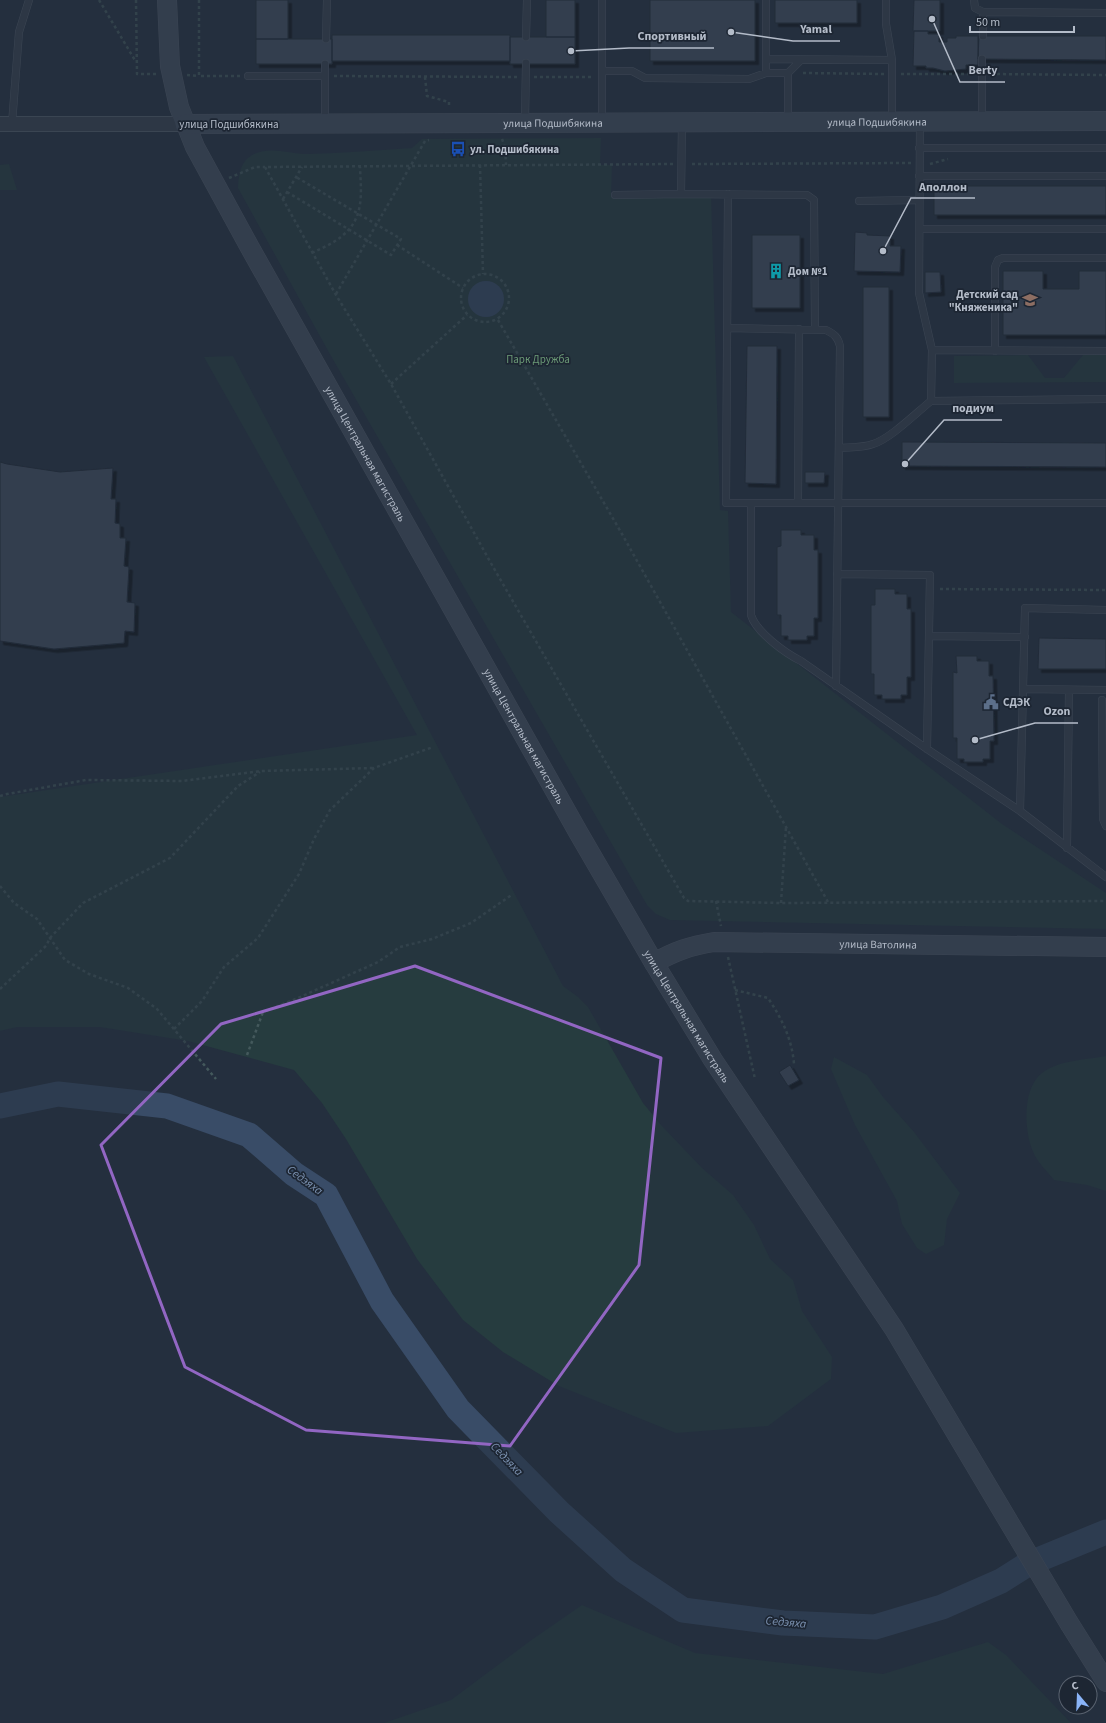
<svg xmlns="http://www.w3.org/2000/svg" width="1106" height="1723" font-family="'Source Sans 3',sans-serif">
<defs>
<filter id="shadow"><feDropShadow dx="3.5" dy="3.5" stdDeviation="0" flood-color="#0009"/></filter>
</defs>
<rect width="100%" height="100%" fill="#242f3e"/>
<path fill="#263c3f" d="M601,138L600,165H612L611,196L711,194L720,510L728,511L731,612L1002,824L1106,893V929L670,920L656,914L647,905L331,356L238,188C239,174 240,161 254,154C271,146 290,154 308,154C343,153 378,150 412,148L422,139Z
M9,164L17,190H0V165Z
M1028,355L1045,378H1064L1083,355H1106V382L954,383V356Z
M233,356L563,986L578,997L588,1007L643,1103L661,1125L702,1168L733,1195L754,1225L770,1259L793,1280L802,1311L832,1357L831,1379L768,1426L676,1433L559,1386L503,1352L463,1320L417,1259L346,1139L322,1103L294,1070L188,1041L100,1027H17L0,1031V797L417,735L204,357Z
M1106,1056V1191L1087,1185L1054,1180C1048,1172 1040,1165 1035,1156C1024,1136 1021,1089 1042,1073C1059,1060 1085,1060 1106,1056Z
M834,1057L867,1075L883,1097L914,1132L960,1193L947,1219L944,1245L926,1254L917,1248L902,1224L897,1201L855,1125L831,1069Z
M582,1605L695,1653L883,1674L988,1642L1006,1655L1071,1723H384L451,1700L530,1641Z"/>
<path fill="#394c67" d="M468 299a18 18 0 1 1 36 0a18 18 0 1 1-36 0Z"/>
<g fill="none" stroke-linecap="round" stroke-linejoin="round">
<path stroke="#394c67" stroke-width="25" d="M0,1106L58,1094L167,1106L249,1135L294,1174L326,1195L382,1301L458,1409L559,1512L623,1570L683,1610L783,1623L875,1627L942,1607L1001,1581L1028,1564L1106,1532"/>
</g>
<path fill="#455162" stroke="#1f2835" filter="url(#shadow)" d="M256,0H288V39H256Z
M546,0H575V37H546Z
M650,0H755V61H650Z
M775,0H857V23H775Z
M914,0H940V31H913Z
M914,31H928V34H939V42H947V38H956V36H978V65H966V69L945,71L933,68H926V66H913Z
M332,35H510V61H332Z
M979,36H1106V60L978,59Z
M510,37H575V64H510Z
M256,39H332V64H256Z
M934,186H1106V215H934Z
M855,232L867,233V235L890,236V246H901L900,272L854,271Z
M752,235H800V308H752Z
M1003,271H1043V289H1079V271H1106V335H1003Z
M925,272H940L941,292L925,293Z
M863,287H889V417H863Z
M747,346H777L776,484L745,483Z
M902,442L1106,443V467L902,466Z
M0,462L7,464L60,472L113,468L111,499H116L115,523L120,524V538H126L124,566L129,567L127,602L135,603L134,632L125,631L124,643L54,649L0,641Z
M805,472H825L824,483H805Z
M781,530H801V535H814V550H818V618H814V636H807V640H788V636H781V615H777V547L781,546Z
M875,589H895V594H907V609H911V677H907V695H901V699H882V695H874V674H871V605H875Z
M1039,638L1106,639V669H1038Z
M956,656H977V661H989V676H993L994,741H990V759H983V762H964V759H957V738H953V672L957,673Z
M790,1065L799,1080L788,1086L779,1072Z"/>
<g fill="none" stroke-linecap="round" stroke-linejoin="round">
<g stroke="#565f6c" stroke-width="8">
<path id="lane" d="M766,0V73H788V121
M886,0V24L892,60V121
M974,0L975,8L983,12
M983,36V12L1106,13
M526,37L527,0
M326,39L327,0
M766,59L892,60
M602,71H632L645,78L749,79L766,73
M788,73L801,60
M248,76H325
M525,121L526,63
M982,121V59
M602,123V0
M682,123L681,194L807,195L814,200L815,329
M12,124L19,32L29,0
M325,124V64
M919,148H1106
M919,176H1106
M728,194L726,503H1106
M615,195L681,194
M859,201L919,200
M920,229H1106
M728,328L826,330C834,334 838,337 840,346L836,686
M932,350L1106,351
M995,351V267L998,260L1003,258H1106
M931,401L1106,399
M839,448C850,447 862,448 873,444C890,439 916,413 931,401L932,350L919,293L920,122
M751,503V615C756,632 785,653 801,661L927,749L1020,811
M798,503L799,329
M837,574L930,575L927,749
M1106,610L1025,608L1020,811L1106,877
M929,636L1025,637
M1023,689L1106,690
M1102,700L1103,819L1106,826
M1067,848L1069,690"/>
</g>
<g stroke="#565f6c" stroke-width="16">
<path id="street" d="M0,124H185"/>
</g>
<g stroke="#565f6c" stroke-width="20">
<g id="secondary">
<path id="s1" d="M167,0L170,66L179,107L195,147L249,246L578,832L654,963L713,1060L894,1329L1069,1623L1106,1682"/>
<path id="s2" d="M185,124L1106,121"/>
<path id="s3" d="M654,963C675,951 690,946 714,942L1106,947"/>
</g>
</g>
<path stroke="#44595c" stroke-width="2.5" stroke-dasharray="3 3" stroke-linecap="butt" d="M99,0L136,62
M136,0L137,74H156
M199,0V76H240
M803,73L884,74
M901,74H974
M991,74L1106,75
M187,75L199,76
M334,76L517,77
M425,77L427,96L449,102V108
M534,77H593
M502,139L505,147L506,165
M673,164L265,167L336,295L391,384L492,565L684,898L688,901L781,903L1106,901
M692,164L911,163
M930,164L948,159
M480,165L483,274
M229,178L255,167H265
M287,192L391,255L401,239L296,177
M283,199L302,167
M397,245L463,288
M312,253C322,248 334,243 342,236C365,218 361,192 360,167
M461 298a24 24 0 1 1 48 0a24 24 0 1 1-48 0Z
M336,294L425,141L429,140
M498,320L622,534L828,902
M391,384L467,315
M940,589L1106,590
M0,796L7,794L86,780L182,781L261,771L374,768
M0,886L14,903L37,919L65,960L89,974L128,988L157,1009L216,1079
M716,901L721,926
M781,903L786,827
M728,957L755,1079
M0,989L47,945L49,939L83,903L170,858L238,786L260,772
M735,990L768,998C782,1019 792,1039 794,1064
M174,1029L202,1001L224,967L258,938L299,874L314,839L330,810L374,768L433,747
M247,1055L263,1012L298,998L378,962L400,947L432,939L471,923L513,894"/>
<use href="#lane" stroke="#38414e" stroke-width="7"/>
<use href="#street" stroke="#38414e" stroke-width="14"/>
<use href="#secondary" stroke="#465061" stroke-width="19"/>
</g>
<path d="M0 0H1106V1723H0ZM415,966L661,1058L639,1265L510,1446L306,1430L185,1367L101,1145L221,1024Z" fill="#242f3e" fill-opacity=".55" fill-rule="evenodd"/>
<path fill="none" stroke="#9266c3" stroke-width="3" stroke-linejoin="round" d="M415,966L661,1058L639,1265L510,1446L306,1430L185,1367L101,1145L221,1024Z"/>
<defs>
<g id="bus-bare" transform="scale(1.2)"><path d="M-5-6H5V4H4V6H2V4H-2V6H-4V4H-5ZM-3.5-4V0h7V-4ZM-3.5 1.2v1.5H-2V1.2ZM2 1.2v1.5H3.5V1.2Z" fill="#1a4fb4" stroke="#1d2633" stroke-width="2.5" paint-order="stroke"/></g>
<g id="building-bare" transform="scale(1.2)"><path d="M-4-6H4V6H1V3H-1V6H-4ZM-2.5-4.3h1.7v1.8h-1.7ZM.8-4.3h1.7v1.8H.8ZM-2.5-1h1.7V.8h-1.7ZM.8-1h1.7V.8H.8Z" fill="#0f9aa8" stroke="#1d2633" stroke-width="2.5" paint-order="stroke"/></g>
<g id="school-bare" transform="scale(1.2)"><path d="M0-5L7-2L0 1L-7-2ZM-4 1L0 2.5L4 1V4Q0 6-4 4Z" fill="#8d6e63" stroke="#1d2633" stroke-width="2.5" paint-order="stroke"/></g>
<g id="civic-bare" transform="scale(1.2)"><path d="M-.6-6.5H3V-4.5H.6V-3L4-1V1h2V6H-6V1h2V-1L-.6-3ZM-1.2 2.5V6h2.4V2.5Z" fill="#5c6f8a" stroke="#1d2633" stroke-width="2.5" paint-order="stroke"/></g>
</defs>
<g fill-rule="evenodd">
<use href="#bus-bare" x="458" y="149"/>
<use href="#building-bare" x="776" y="271"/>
<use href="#school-bare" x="1030" y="300"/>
<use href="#civic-bare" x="991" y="702"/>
</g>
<g text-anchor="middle" stroke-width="3.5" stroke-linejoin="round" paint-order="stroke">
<g font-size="11" fill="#b4bcc9" stroke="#1d2633">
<text dy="4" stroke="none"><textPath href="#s2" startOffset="692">улица Подшибякина</textPath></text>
<text dy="4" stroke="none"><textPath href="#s2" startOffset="368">улица Подшибякина</textPath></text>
<text x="229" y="128">улица Подшибякина</text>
<text dy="4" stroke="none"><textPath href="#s1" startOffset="502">улица Центральная магистраль</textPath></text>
<text dy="4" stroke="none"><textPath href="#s1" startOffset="826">улица Центральная магистраль</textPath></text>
<text dy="4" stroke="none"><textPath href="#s3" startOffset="228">улица Ватолина</textPath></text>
<text dy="4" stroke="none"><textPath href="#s1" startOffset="1150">улица Центральная магистраль</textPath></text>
</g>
<g font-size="11" font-weight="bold" fill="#b4bcc9" stroke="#1d2633" text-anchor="start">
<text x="470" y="153">ул. Подшибякина</text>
<text x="788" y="275">Дом №1</text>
<text x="1018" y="298" text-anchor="end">Детский сад<tspan x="1018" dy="13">"Княженика"</tspan></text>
<text x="1003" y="706">СДЭК</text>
</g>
<g font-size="11" fill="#6b9a76" stroke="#1d2633">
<text x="538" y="363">Парк Дружба</text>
</g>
<g font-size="12" font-style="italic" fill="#7c92b1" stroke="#1d2633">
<text transform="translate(305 1180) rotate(36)" y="4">Седэяха</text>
<text transform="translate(507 1459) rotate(46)" y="4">Седэяха</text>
<text transform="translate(786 1622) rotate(5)" y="4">Седэяха</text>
</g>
</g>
<path fill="none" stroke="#b4bcc9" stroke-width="1.5" d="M731 32L793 41H840M571 51L629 48H714M932 19L960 82H1005M883 251L911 198H975M905 464L944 420H1002M975 740L1035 723H1078"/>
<g fill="#b4bcc9" stroke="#1d2633" stroke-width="1.5">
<circle cx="731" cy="32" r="4"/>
<circle cx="571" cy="51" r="4"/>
<circle cx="932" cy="19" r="4"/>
<circle cx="883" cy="251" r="4"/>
<circle cx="905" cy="464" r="4"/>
<circle cx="975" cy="740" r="4"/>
</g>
<g font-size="12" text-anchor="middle" font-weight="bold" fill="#b4bcc9" stroke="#1d2633" stroke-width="3.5" stroke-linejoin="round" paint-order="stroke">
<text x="816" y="33">Yamal</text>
<text x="672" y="40">Спортивный</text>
<text x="983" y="74">Berty</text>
<text x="943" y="191">Аполлон</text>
<text x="973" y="412">подиум</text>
<text x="1057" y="715">Ozon</text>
</g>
<g transform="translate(1078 1695) rotate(341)"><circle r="19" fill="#1d2633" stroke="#59626f"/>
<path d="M0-3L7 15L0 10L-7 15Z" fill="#8ab4f8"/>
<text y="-6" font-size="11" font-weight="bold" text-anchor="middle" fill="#b4bcc9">С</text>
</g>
<path d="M970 26v6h104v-6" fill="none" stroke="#b4bcc9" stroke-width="2"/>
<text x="976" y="26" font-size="12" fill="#b4bcc9" stroke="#1d2633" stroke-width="3" paint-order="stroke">50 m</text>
</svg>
